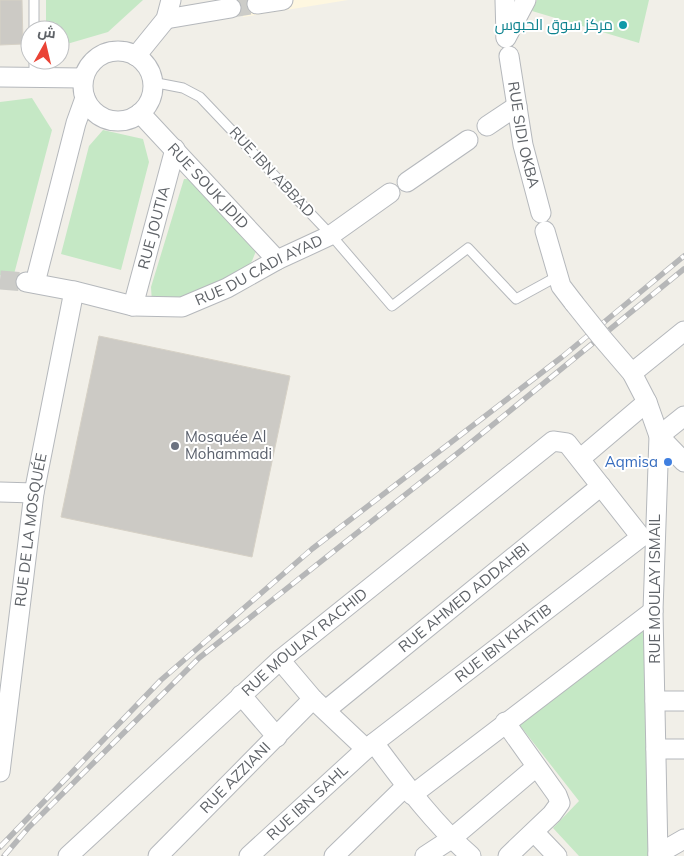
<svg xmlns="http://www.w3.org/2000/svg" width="684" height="856" font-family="Mulish,Cairo,sans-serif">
<rect width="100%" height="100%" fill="#f1efe8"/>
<path fill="#fef7e0" d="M240,0H348L243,17Z"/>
<path fill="#c5e8c5" d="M46,0H143L108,32L60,46V30H46Z
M537,0H649L639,43L532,11Z
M32,98L52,130L13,278L0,275V102Z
M103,130L143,139L149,162L121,270L61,254L89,146Z
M184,179H197L258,246L252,261L235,280L203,299L152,303L151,287Z
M645,625L654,856H579L553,828L579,801L518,723Z"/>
<path fill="#cccac5" stroke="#d6d1c6" d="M0,0H22L23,44L0,45Z
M99,336L290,376L252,557L61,517Z"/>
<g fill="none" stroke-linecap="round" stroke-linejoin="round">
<path stroke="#ccccc8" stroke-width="19" stroke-dasharray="19 9" stroke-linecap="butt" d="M231,8L257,4
M0,280L26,282"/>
<g stroke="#b5b8bc" stroke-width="11">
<path id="lane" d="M34,30V0
M34,76V60
M152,82L183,88L200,97L331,235L392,306L468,248L516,299L558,276"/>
</g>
<g stroke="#b5b8bc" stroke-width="21">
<g id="street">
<path d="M505,0L506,37"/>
<path d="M257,4L283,0"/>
<path d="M166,19L231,8"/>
<path d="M506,38L526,0"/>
<circle cx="118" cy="86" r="35"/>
<path d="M136,56L166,19L171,0"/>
<path id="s1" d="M509,56L523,145L541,213"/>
<path d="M0,77L83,78"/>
<path id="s2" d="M140,113L277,260"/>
<path d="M487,126L517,106"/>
<path d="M407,182L468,140"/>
<path d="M545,231L561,286L574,303"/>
<path id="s3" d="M26,282L74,291L133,306L182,307L227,288L277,260L331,235L390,193"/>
<path d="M35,283L76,123L85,98"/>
<path id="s4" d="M133,306L175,149"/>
<path d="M602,338L632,373L647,402L659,436L653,611L658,856"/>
<path d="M632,373L684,331"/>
<path d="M659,436L684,462"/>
<path d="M659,436L684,416"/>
<path d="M581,458L647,402"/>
<path d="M0,492L34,493"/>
<path d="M280,660L313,699L366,749"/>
<path d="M241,695L277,737"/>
<path d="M655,701H684"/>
<path id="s5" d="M326,710L601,486"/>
<path d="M505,722L557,795L560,803L552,814L508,856"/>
<path d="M374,743C404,783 433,823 471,856"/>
<path d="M656,749H684"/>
<path id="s6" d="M0,772L34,493L74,291"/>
<path d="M412,795L653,611"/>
<path d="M534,832L557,856"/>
<path d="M658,854L684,839"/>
<path id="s7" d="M68,856L280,660L553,441L567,443L641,537"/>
<path id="s8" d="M158,856L313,699"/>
<path id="s9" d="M249,856L366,749L641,537"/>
<path d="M334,856L406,786"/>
<path d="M425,856L451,839L536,767"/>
</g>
</g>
<use href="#lane" stroke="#fff" stroke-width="9"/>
<use href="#street" stroke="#fff" stroke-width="19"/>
<g stroke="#b6b7b8" stroke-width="5.5">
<path id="rail" d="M0,847L161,680L312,549L562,357L684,256
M4,856L29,827L199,658L463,449L684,269"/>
</g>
<use href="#rail" stroke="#fff" stroke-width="4" stroke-dasharray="11" stroke-linecap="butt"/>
<g stroke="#b5b8bc" stroke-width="21" stroke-linecap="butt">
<path id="street-bridge" d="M574,303L602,338"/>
</g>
<use href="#street-bridge" stroke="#fff" stroke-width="19"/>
</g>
<circle fill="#0f9aa8" stroke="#fff" stroke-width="2" cx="623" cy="25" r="5"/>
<circle fill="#6b7280" stroke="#fff" stroke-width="2" cx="175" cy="446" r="5"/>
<circle fill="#3f7fe0" stroke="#fff" stroke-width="2" cx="668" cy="462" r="5"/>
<g text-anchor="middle" stroke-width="4" stroke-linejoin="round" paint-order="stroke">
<g font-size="15" fill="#0d838f" stroke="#fff" text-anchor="end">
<text x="613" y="30">مركز سوق الحبوس</text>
</g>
<g font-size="15" fill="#5f6368" stroke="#fff">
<text dy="5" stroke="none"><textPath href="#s1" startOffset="80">RUE SIDI OKBA</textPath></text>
<text transform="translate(272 172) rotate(47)" y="5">RUE IBN ABBAD</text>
<text dy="5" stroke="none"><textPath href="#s2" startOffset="100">RUE SOUK JDID</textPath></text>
<text dy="5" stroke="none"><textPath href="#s4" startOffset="81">RUE JOUTIA</textPath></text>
<text dy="5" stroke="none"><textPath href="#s3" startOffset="244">RUE DU CADI AYAD</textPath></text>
<text dy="5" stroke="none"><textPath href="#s6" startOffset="244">RUE DE LA MOSQUÉE</textPath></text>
<text transform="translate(655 589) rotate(-90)" y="5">RUE MOULAY ISMAIL</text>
<text dy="5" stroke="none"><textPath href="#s5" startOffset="178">RUE AHMED ADDAHBI</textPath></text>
<text dy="5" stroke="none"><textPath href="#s7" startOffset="319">RUE MOULAY RACHID</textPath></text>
<text dy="5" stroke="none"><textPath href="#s9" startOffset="332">RUE IBN KHATIB</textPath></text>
<text dy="5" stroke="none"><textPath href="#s8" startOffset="110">RUE AZZIANI</textPath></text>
<text dy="5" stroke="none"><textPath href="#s9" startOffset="79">RUE IBN SAHL</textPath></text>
</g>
<g font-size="15" fill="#5b616d" stroke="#fff" text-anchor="start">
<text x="185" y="442">Mosquée Al<tspan x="185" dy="17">Mohammadi</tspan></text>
</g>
<g font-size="15" fill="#366cbe" stroke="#fff" text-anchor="end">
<text x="658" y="467">Aqmisa</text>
</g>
</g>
<g transform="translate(45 45) rotate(8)"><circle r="24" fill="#ffffff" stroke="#bfc1c3"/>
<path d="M0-4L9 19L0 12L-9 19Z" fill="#ea4335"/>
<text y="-8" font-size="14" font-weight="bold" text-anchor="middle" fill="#5f6368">ش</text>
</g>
</svg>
